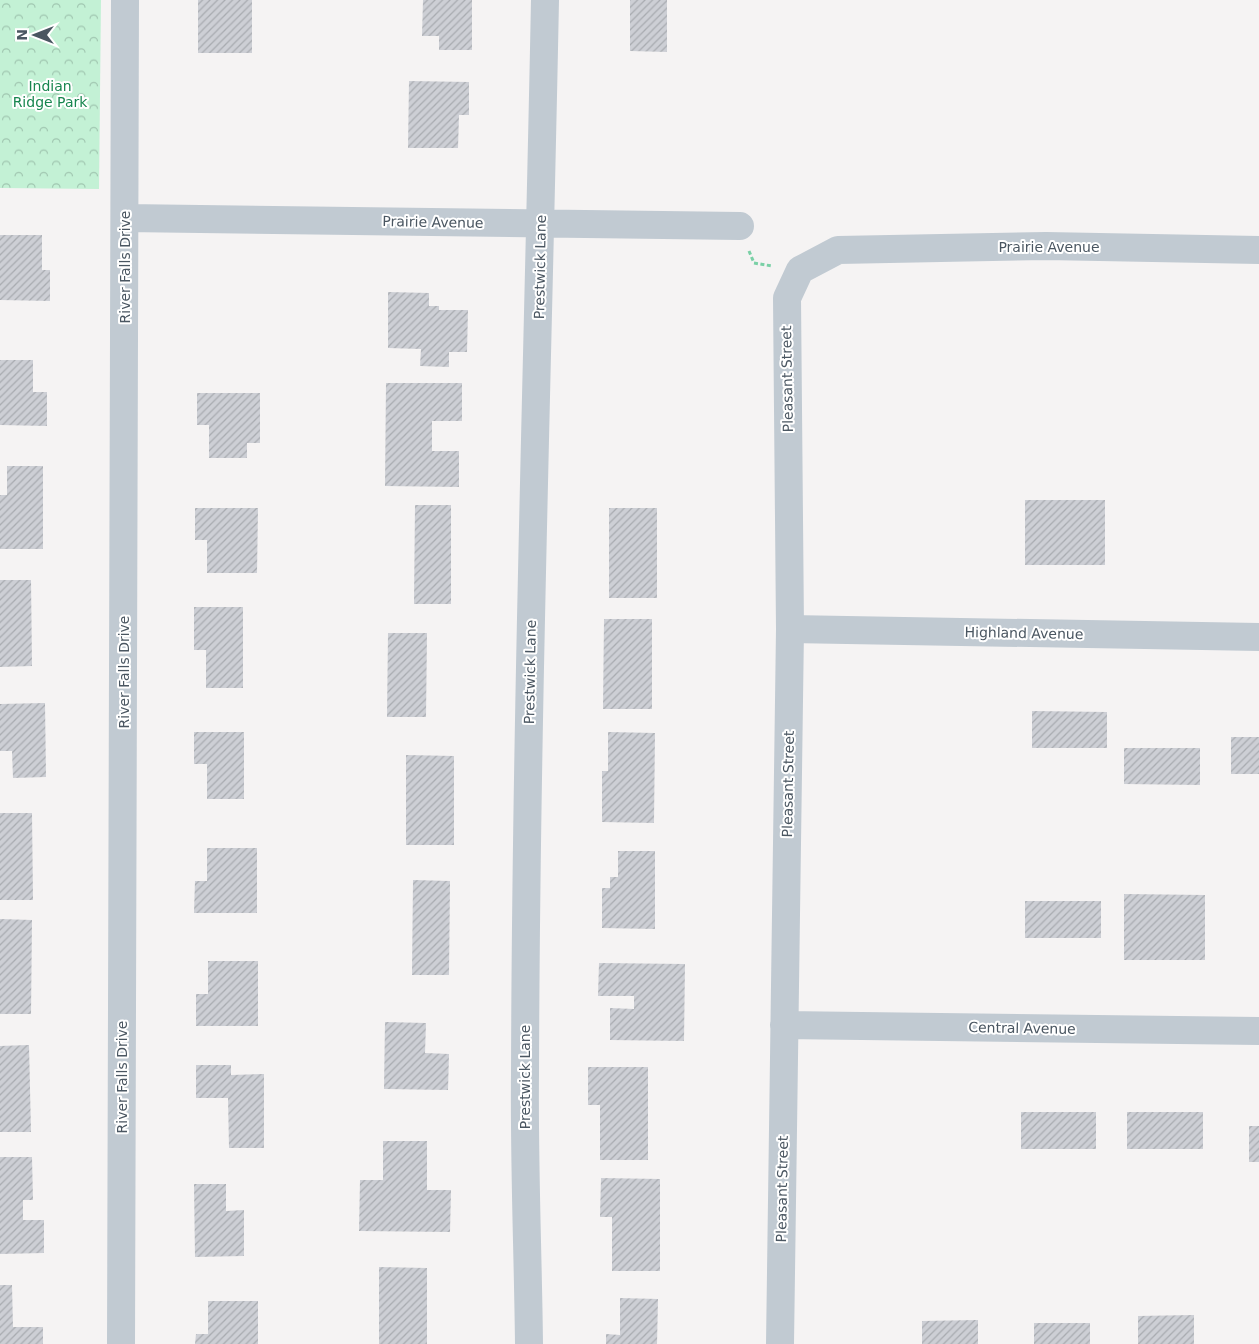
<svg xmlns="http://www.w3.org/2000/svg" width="1259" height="1344" font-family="'DejaVu Sans',sans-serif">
<defs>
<pattern id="park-crowns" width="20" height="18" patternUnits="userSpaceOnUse" patternTransform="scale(1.25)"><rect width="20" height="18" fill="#c3f1d5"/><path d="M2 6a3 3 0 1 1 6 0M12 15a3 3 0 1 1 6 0" fill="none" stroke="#a0c6b0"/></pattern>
<pattern id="building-hatch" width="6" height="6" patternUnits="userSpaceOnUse" patternTransform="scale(1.25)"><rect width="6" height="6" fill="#cdcfd5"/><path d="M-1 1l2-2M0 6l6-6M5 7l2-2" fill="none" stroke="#a8abb0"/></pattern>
</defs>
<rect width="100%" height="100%" fill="#f5f3f3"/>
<path fill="url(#park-crowns)" d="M0,0H101L99,189L0,188Z"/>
<path fill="url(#building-hatch)" d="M198,0H252V53H198Z
M423,0H472V50H439V36H422Z
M630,0H667V52L630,51Z
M409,81L469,82V115H459L458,148H408Z
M0,235H42V270H50V301L0,300Z
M388,292L429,293V306H439V310H468L467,352H449V367L420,366L421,349L388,348Z
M0,360H33V392H47V426L0,425Z
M386,383H462V421H432V451H459V487L385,486Z
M197,393H260V443H247V458H209V425H197Z
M7,466H43V549H0V495H7Z
M1025,500H1105V565H1025Z
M415,505H451V604H414Z
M195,508H258L257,573H207V540H195Z
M609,508H657V598H609Z
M0,580H31L32,666L0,667Z
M194,607H243V688H206V650H194Z
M604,619H652V709H603Z
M388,633H427L426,717H387Z
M45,703L46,777L13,778L12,751H0V704Z
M1032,711L1107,712V748H1032Z
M194,732H244V799H207V764H194Z
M608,732L655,733L654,823L602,822V771H608Z
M1231,737H1259V774H1231Z
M1124,748H1200V785L1124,784Z
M406,755L454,756V845H406Z
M0,813H32L33,900H0Z
M207,848H257V913H194L195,881H207Z
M618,851H655V929L602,928V888H610V877H618Z
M413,880L450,881L449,975H412Z
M1124,894L1205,895V960H1124Z
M1025,901H1101V938H1025Z
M0,919L32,920L31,1014H0Z
M208,961H258V1026H196V994H208Z
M599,963L685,964L684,1041L610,1040V1008L634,1009V996H598Z
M385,1022L426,1023L425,1053L449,1054L448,1090L384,1089Z
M29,1045L31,1132H0V1046Z
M196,1065H231V1075L264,1074V1148H229L228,1098H196Z
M588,1067H648V1160H600V1105H588Z
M1021,1112H1096V1149H1021Z
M1127,1112H1203V1149H1127Z
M1249,1126H1259V1162H1249Z
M383,1141H427V1190H451L450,1232L359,1231L360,1180H383Z
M0,1157H32L33,1200H23V1220H44V1253L0,1254Z
M601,1178L660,1179V1271H612V1217H600Z
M194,1184H226V1211L244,1210V1256L195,1257Z
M379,1267L427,1268V1344H379Z
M0,1285H12L13,1327H43V1344H0Z
M620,1298L658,1299L657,1344H606V1334L620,1335Z
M208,1301H258V1344H195L196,1334H208Z
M1194,1315V1344H1138V1316Z
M978,1320V1344H922V1321Z
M1034,1323H1090V1344H1034Z"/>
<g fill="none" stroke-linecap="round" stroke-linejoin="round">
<path stroke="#7ad0a6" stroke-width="3" stroke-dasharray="4 2.5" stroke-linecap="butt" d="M749,251L754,263L772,266"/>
<path stroke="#c1cad2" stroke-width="28" d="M126,218L740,226
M790,629L1259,637
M784,1025L1259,1031
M121,1344L125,0
M529,1344C528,1254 524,1164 525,1074C526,716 538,358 545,0
M780,1344L790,629L787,298L800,270L838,250L1046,246L1259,250"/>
</g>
<g text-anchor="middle" stroke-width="4" stroke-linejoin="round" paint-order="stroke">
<g font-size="14" fill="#17864f" stroke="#fff">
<text x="50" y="91">Indian<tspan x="50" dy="16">Ridge Park</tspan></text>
</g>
<g font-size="14" fill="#4a5661" stroke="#fff">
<text transform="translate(433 222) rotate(1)" y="5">Prairie Avenue</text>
<text x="1049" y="252">Prairie Avenue</text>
<text transform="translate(125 267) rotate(-90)" y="5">River Falls Drive</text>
<text transform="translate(540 267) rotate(-89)" y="5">Prestwick Lane</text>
<text transform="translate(787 379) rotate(-91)" y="5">Pleasant Street</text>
<text transform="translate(1024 633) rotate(1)" y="5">Highland Avenue</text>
<text transform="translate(124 672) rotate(-90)" y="5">River Falls Drive</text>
<text transform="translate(530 672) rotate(-89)" y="5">Prestwick Lane</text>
<text transform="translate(788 784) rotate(-89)" y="5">Pleasant Street</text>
<text transform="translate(1022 1028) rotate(1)" y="5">Central Avenue</text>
<text transform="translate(122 1077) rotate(-90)" y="5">River Falls Drive</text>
<text transform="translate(525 1077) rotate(-90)" y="5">Prestwick Lane</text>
<text transform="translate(782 1189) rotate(-89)" y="5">Pleasant Street</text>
</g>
</g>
<g transform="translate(35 35) rotate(270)" stroke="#ffffff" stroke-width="4" paint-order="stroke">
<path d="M0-4L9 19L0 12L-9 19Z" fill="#4a5661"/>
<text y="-8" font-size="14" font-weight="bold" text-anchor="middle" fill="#4a5661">N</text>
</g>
</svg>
